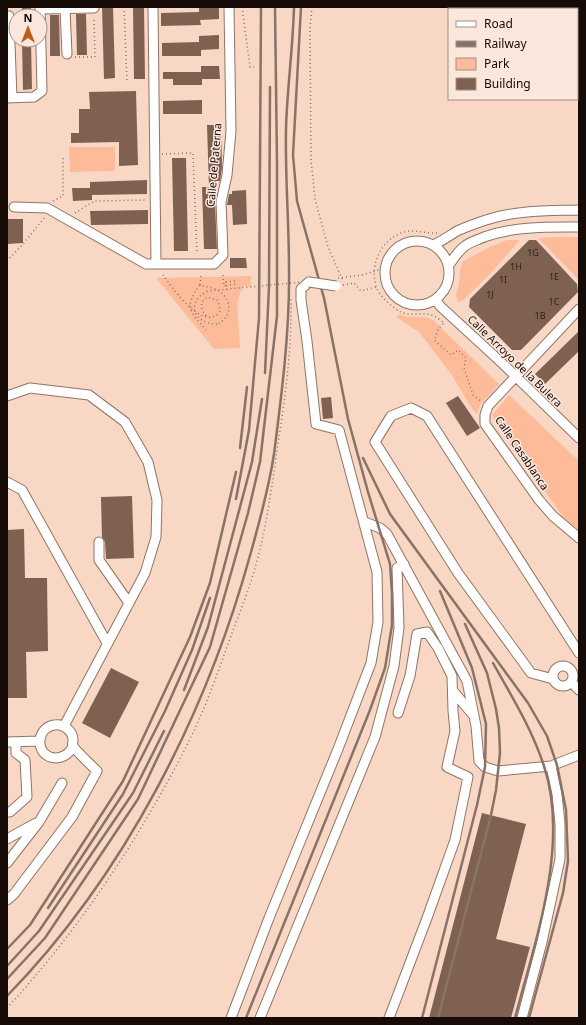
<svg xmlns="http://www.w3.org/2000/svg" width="586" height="1025" font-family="'Noto Sans',sans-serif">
<rect width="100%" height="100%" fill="#f9d7c5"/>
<path fill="#fdbb9a" d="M69,147H115V171L70,172Z
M558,237H579V280L538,238Z
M507,240H520L488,276L463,300L459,302L456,296L457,290L459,285L460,271L463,261L492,246Z
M251,276V287L243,286L237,302L240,348L214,349L156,278Z
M399,314C410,320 423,314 433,320L499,384L480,405L477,414L473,410L451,374L419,332L396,317Z
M509,395L579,461V530L563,517L492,415Z"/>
<path fill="#7f6152" d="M22,7H31V16H22Z
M102,7H113L115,78L104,79Z
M133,7H144L145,79H134Z
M199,7H219V19L200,20L201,25L161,26V13L199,12Z
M76,14H86L87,55H77Z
M50,15H59L60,56H50Z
M219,35V49L201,50V56H162V43L199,42V36Z
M22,40H31L32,89L23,90Z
M201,66H219L220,79H202V85H173V79H163V72H201Z
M136,91L138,165L119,166V142L71,143V133H79V109H90L89,92Z
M202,100V114H163V101Z
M207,125H221L222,168L220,181H216L217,194L215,202L217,249H204L202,187H209Z
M172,158H186L188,251H174Z
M147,180V194L92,195V200L73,201L72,188H90V182Z
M246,190L247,224L233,225L232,205H227L229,194H232V191Z
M148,210V224L91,225L90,211Z
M7,219H23V243L7,244Z
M529,240H536L577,284L578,292L521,350H512L469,307L470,299Z
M230,258H246L247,268H230Z
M579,331V351L545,384L535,374Z
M458,396L480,428L467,436L446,403Z
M331,397L333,418L323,419L321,398Z
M132,496L134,558L106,559L105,542L102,537L101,497Z
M24,529L25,578H47L48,651L26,652L27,698H7V530Z
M111,668L139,682L110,738L82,723Z
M482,813L526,824L496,939L530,947L511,1018H429Z"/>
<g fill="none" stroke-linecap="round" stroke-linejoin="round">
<g stroke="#927363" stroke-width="11">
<path id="minor" d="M153,7L156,264
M40,9L94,8
M65,9L67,54
M9,16L12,98
M7,98L34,97L42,91L40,7
M14,207L47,208L146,264H214L223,255L221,202L227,175L231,131L229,7
M385 273a32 32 0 1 1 64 0a32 32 0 1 1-64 0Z
M433,245C442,241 449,236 457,231C466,227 477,223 486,220C516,210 548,211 579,210
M449,265C454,258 458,251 465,246C470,242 478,240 484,237C515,226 547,227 579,227
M436,300L440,306L503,364L579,438
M579,309L488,406L485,415V424L539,500L553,516L579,538
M7,396L30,388L89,395L125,422L148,462L157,500L156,537L145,573L64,726
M7,482L22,490L107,643
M365,522L380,528L387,534L467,681L476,726L479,761L485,767L498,771L551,766L557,794L560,824V859L542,942L522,1018
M99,542V560L129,603
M553 676a10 10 0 1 1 20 0a10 10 0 1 1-20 0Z
M553,679L531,673L458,573L375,442L391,416L411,408L427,416L579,653
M571,682L579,690
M453,691L474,716
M7,742L40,741
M551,766L579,755
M7,812H10L27,797L25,760L16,753V742
M7,839L36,823
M7,863L39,822L62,783
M7,900L14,894L72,817L97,771C93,767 75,750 73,746C72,745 73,742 73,740C73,731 63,723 54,725C37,728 35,751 50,757C60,760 69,755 73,746
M231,1018L269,918L338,749L371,663L378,622L377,572L339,430L316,424L307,341L301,300V289L309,282
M260,1018L375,737L394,666L399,628L397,568L404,564
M389,1018L427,918L455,840L468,777L447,767L455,731L453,711L452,676L438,648L427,632L417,634L410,676L398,713"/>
</g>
<path stroke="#887266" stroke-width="1.5" stroke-dasharray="1 3" stroke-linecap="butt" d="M124,7L127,82
M242,7L250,67H254
M312,7L310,28L311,160L315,199L328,247L342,279
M75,57H95L94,17
M162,154L193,153L197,254
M53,201L63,196V157
M75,213L94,201L147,200
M437,233C425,234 413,228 401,233C380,242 370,264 376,286C378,295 393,308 401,312C411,317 424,311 434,316C437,317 441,321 444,323L439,328L434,340L451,355L458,350L466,358L464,368L473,395L482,402
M7,261L23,244L45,217
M163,275C172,287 200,329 218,314C222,311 219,304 217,300L208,297C198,302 201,310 207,317
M223,275L224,286L228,285
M362,275L385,268
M201,276L200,285C206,287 213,287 219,291C233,300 232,318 217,324
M200,285C184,307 189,311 206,330
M343,285L354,283L361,291L376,287
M7,1008C77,932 135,845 183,753C201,719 215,681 228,644C236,622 245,600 252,578C265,537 271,493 277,450C285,400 292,349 291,298L292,297"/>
<use href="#minor" stroke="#fff" stroke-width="9"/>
<path stroke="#897367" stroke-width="2.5" d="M265,373L269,287L270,87
M240,448L247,387
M363,458L390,514L528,703L547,736L557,765L566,810L568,861L563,893L529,1018
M236,499L249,430L259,318L261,7
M493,663C512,697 532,729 544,766C570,844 535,941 515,1018
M184,690L208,627L252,462L262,399
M48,908L123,794L165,711L192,650L210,598
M7,949L30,925L123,781L190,637L210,583L236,472
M7,966L39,931L133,793L164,731
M7,979L45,938L138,799L210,647L248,513L260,462L277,316V162L275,7
M7,996C124,876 207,713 251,552C260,520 269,487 274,454C282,392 290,329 289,268C289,222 285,176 286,129C287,89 293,48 294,7
M246,1018L370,710L385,668L392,625V593L390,564L368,492L348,419L324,298L297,201L293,155L301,7
M422,1018L477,805L485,767L486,724L472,668L440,591
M438,1018L491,815L496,790L500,753L499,728L496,709L487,673L465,624"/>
<g stroke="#927363" stroke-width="11" stroke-linecap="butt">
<path id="minor-bridge" d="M309,282L336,286"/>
</g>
<path stroke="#887266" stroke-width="1.5" stroke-dasharray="1 3" stroke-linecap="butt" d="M338,278L362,275
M227,290L226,282L235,281V284L228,285
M217,324C192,324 186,301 208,291L301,282"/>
<use href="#minor-bridge" stroke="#fff" stroke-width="9"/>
</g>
<g text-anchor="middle" stroke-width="3" stroke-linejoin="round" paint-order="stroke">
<g font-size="9" fill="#302019">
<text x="533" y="256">1G</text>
<text x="516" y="270">1H</text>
<text x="554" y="280">1E</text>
<text x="503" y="283">1I</text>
<text x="490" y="298">1J</text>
<text x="554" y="305">1C</text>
<text x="540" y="319">1B</text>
</g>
<g font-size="11" fill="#160b06" stroke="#fce7dd">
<text transform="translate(214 165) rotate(-85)" y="4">Calle de Paterna</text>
<text transform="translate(515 361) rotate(44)" y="4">Calle Arroyo de la Bulera</text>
<text transform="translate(522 453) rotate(56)" y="4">Calle Casablanca</text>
</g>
</g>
<rect width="586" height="1025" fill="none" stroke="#160b06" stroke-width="16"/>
<rect x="448" y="8" width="130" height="92" fill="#fce7dd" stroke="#a08f87"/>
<rect x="456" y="21" width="20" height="6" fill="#ffffff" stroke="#a08f87"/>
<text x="484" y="28" font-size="12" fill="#160b06">Road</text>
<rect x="456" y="41" width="20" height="6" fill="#897367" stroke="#a08f87"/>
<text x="484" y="48" font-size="12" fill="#160b06">Railway</text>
<rect x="456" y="58" width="20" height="12" fill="#fdbb9a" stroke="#a08f87"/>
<text x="484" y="68" font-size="12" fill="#160b06">Park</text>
<rect x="456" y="78" width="20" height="12" fill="#7f6152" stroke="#a08f87"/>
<text x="484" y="88" font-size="12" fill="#160b06">Building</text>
<g transform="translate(28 28)"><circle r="19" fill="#fce7dd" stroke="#a08f87"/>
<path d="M0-3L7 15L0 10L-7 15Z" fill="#be5c1e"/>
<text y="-6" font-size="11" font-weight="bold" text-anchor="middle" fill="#160b06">N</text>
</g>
</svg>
